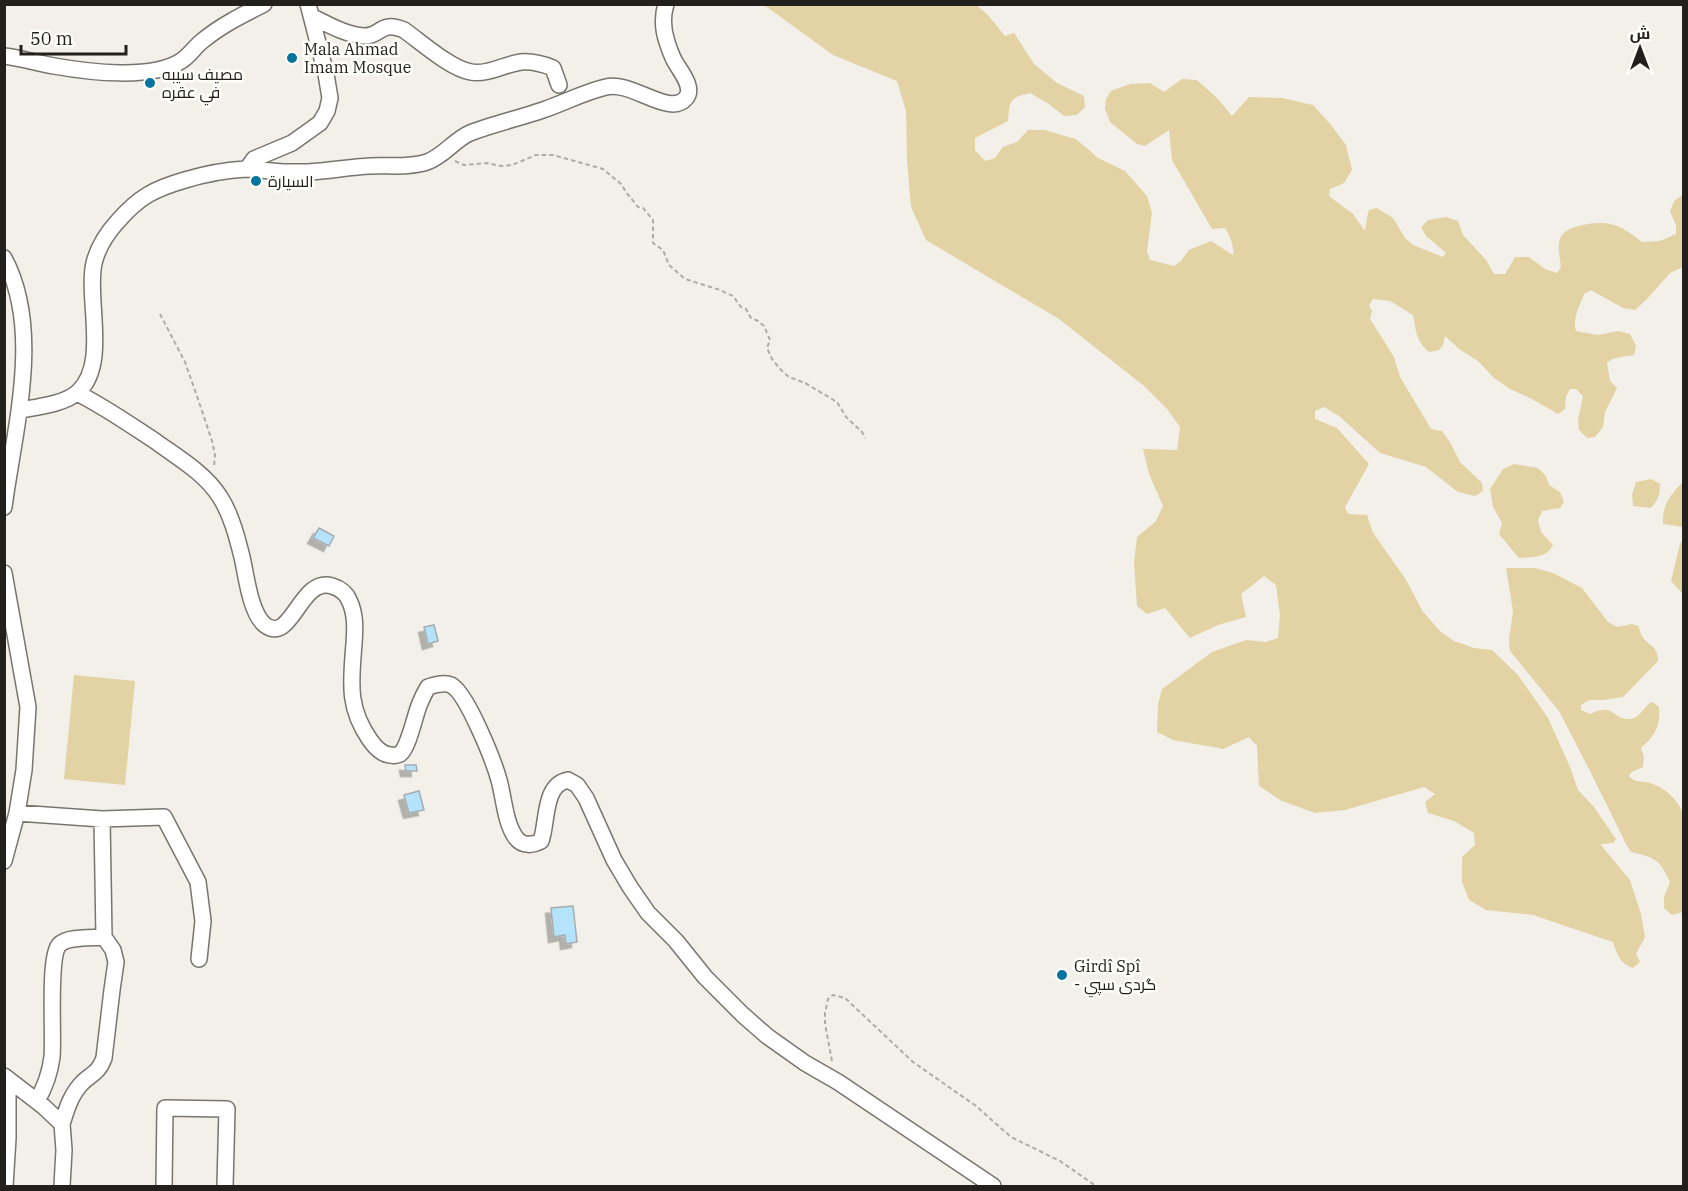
<svg xmlns="http://www.w3.org/2000/svg" width="1688" height="1191" font-family="'IBM Plex Serif',Cairo,serif">
<defs>
<filter id="shadow"><feDropShadow dx="-5.5" dy="5.5" stdDeviation="0" flood-color="#0004"/></filter>
</defs>
<rect width="100%" height="100%" fill="#f3f0e9"/>
<path fill="#e2d2a4" d="M764,5H976L988,15L1005,36L1014,33L1034,64L1057,83L1084,96L1085,107L1077,115L1064,116L1049,104L1030,93C1009,98 1010,100 1008,121L975,138V150L985,161L995,158L1003,147L1017,142L1028,130H1044L1076,139L1098,158L1125,171L1147,196L1152,213L1147,251L1150,260L1174,266L1181,261L1189,250L1211,241L1233,255C1234,245 1230,236 1225,228L1212,229L1172,160L1169,130L1145,146L1137,144L1110,122L1105,109L1106,99L1111,91L1130,84L1150,83L1164,92L1182,79L1197,80L1217,98L1232,116L1249,97L1282,98L1313,105L1331,125L1346,145L1352,170L1344,183L1330,189L1329,196L1353,214L1365,231L1367,217L1369,210L1377,208L1393,218L1405,238L1413,245L1443,257L1446,253L1426,236L1421,227L1428,220L1446,217L1458,221L1463,235L1486,260L1494,274H1505L1515,257H1529L1545,269L1557,273L1561,267C1560,258 1557,247 1560,239C1564,225 1598,221 1610,224C1622,226 1633,235 1642,242L1660,241L1676,234V226L1670,211L1674,201L1683,195V267L1670,273L1646,300L1635,310L1623,308L1591,290L1584,294C1580,305 1572,319 1576,331L1598,335L1618,331L1630,334L1636,346L1634,355C1625,357 1614,356 1607,363L1610,381L1617,388L1605,412L1603,427L1595,437L1587,438L1579,430L1578,420L1583,396L1576,389H1570L1566,396L1565,409L1558,414L1532,399L1510,389L1494,378L1478,361L1459,349L1445,336L1443,345L1439,350L1429,352C1416,341 1416,331 1413,315L1390,301L1373,299L1369,306L1372,311L1370,319L1394,357L1400,377L1431,429L1442,431L1451,444L1460,462L1482,483L1483,491L1475,496L1458,492L1426,467L1380,453L1339,416L1324,407L1315,411V419L1337,428L1369,464L1345,507L1348,514L1367,515L1373,533L1405,578L1423,612L1441,632L1454,641L1474,648L1492,650L1518,675L1548,718L1570,767L1578,790L1594,807L1616,839L1613,843L1600,844L1630,880L1641,914L1645,937L1636,954L1640,962L1633,968C1619,963 1618,955 1613,942L1533,915L1486,910L1469,900L1462,882V857L1475,845L1474,833L1454,821L1428,813L1425,802L1435,794L1424,787L1345,810L1315,813L1282,801L1259,786L1257,746L1249,737L1223,749L1173,740L1157,732L1158,704L1162,689L1212,652L1246,640L1266,642L1278,638L1280,615L1276,585L1264,576L1241,594L1246,617L1218,625L1190,638L1165,608L1147,614L1137,606L1134,562L1137,537L1156,521L1163,506L1149,474L1143,449L1177,450L1180,427L1167,409L1144,386L1059,319L926,240L911,207L907,160L906,111L897,81L833,55Z
M1514,464L1538,468L1546,476L1549,485L1560,492L1564,502L1560,508L1542,511L1538,520L1541,532L1553,545C1547,558 1532,557 1519,558L1499,534L1502,523L1493,507L1490,489L1503,469Z
M1651,479L1660,484C1660,495 1658,500 1651,508L1633,506L1632,495L1636,482Z
M1683,482V527L1663,524C1662,505 1670,495 1683,482Z
M1683,539V594L1671,581L1680,544Z
M1506,568H1535L1553,573L1582,588L1608,622L1617,627L1632,624L1638,626C1640,629 1640,633 1642,636C1649,647 1658,645 1658,661L1623,697L1604,700H1589L1581,705V710L1590,714C1616,702 1611,720 1630,719C1641,718 1643,706 1652,702L1659,707C1661,727 1654,736 1641,748L1644,757L1643,767L1632,772L1629,776C1634,782 1639,781 1646,782C1664,786 1678,799 1684,816L1683,934L1682,912L1672,915L1664,908V897L1670,882C1659,858 1655,858 1631,852L1626,844L1591,773L1559,711L1510,651L1509,639L1513,611Z
M74,675L135,681L125,785L64,779Z"/>
<path fill="#b5e3fc" stroke="#a5adb1" stroke-width="1.5" filter="url(#shadow)" d="M319,528L334,536L329,546L313,538Z
M434,625L438,641L428,644L424,627Z
M405,765H416L417,771H406Z
M419,791L424,810L409,813L404,795Z
M573,906L577,942L566,944L565,935L554,937L551,908Z"/>
<g fill="none" stroke-linecap="round" stroke-linejoin="round">
<g stroke="#78756f" stroke-width="18">
<path id="street" d="M311,16C327,24 346,35 364,36C381,37 379,20 404,30C421,42 451,69 471,72C488,75 505,64 521,62C532,61 543,64 553,68L559,85
M4,56C21,58 37,63 54,66C88,72 152,80 181,61C189,56 194,48 201,42C220,26 242,15 264,4
M247,169L254,159L292,143L320,123L327,111L330,98L326,74L308,4
M4,258C43,330 14,430 4,507
M77,393C105,407 129,424 155,441C177,457 205,473 220,497C231,514 237,537 242,557C246,574 250,613 265,625C292,645 300,576 332,586C339,588 346,593 349,600C356,614 355,629 354,644C351,682 347,707 370,740C375,747 382,755 391,755C393,756 398,755 400,754C409,747 415,714 420,703C422,698 425,692 428,687C435,685 444,682 451,685C467,693 494,762 499,780C504,798 505,823 516,838C523,847 533,845 541,841C548,821 543,785 568,780L577,785L586,798L614,860L630,887L648,913L676,941L705,977L743,1015L767,1036L805,1063L838,1082L993,1186
M20,410C37,407 65,404 78,392C109,364 86,299 94,263C98,247 107,233 118,221C139,197 154,189 185,180C205,174 226,170 246,169C259,169 272,172 284,172C292,172 300,172 308,172C329,171 349,167 370,166C388,165 409,168 427,162C444,156 454,140 470,133C493,124 520,118 543,110C564,103 584,92 606,87C631,80 670,118 686,98C695,87 679,70 674,60C671,54 669,48 667,42C663,30 662,17 666,4
M4,573L28,707L24,770L17,813L4,861
M17,813L102,819L164,817L198,882L203,921L199,959
M4,1076L43,1106L62,1124L64,1150L62,1186
M37,1101C45,1087 50,1073 52,1057C54,1036 48,958 59,945C67,936 92,938 104,937
M62,1124C67,1108 71,1094 83,1082C93,1073 99,1072 104,1058L112,990L116,962L113,950L104,937L102,819
M5,1186L8,1138V1079
M164,1186L165,1108L227,1109L225,1186"/>
</g>
<path stroke="#aeaca6" stroke-width="2" stroke-dasharray="4.5 3" stroke-linecap="butt" d="M455,161L464,165L487,163L501,166L512,165L536,155H553L603,169L621,184L626,192L638,207L643,208L653,220V243L663,250L669,265L685,279L720,290L733,296L741,307L746,309L751,318L758,321L764,326L770,340L767,348L772,359L780,369L789,377L805,383L837,402L846,417L862,432L865,438
M160,314L185,362L199,402L212,441L215,455L214,467
M832,1061L825,1024V1013L828,999L833,995L845,998L913,1062L976,1106L1011,1137L1060,1161L1096,1186"/>
<use href="#street" stroke="#fff" stroke-width="15"/>
</g>
<g fill="#04749f" stroke="#fffefb" stroke-width="2">
<circle cx="292" cy="58" r="6"/>
<circle cx="150" cy="83" r="6"/>
<circle cx="256" cy="181" r="6"/>
<circle cx="1062" cy="975" r="6"/>
</g>
<g text-anchor="middle" stroke-width="5" stroke-linejoin="round" paint-order="stroke">
<g font-size="16" fill="#21201d" stroke="#fffefb" text-anchor="start">
<text x="304" y="55">Mala Ahmad<tspan x="304" dy="18">Imam Mosque</tspan></text>
<text x="162" y="80">مصيف سيبه<tspan x="162" dy="18">في عقره</tspan></text>
<text x="268" y="187">السيارة</text>
<text x="1074" y="972">Girdî Spî<tspan x="1074" dy="18">- گردی سپي</tspan></text>
</g>
</g>
<rect width="1688" height="1191" fill="none" stroke="#21201d" stroke-width="12"/>
<g transform="translate(1640 48)" stroke="#fffefb" stroke-width="4.5" paint-order="stroke">
<path d="M0-4.5L10 22L0 15L-10 22Z" fill="#21201d"/>
<text y="-9" font-size="16" font-weight="bold" text-anchor="middle" fill="#21201d">ش</text>
</g>
<path d="M21 45v9h105v-9" fill="none" stroke="#21201d" stroke-width="3"/>
<text x="30" y="45" font-size="18" fill="#21201d" stroke="#fffefb" stroke-width="4.5" paint-order="stroke">50 m</text>
</svg>
